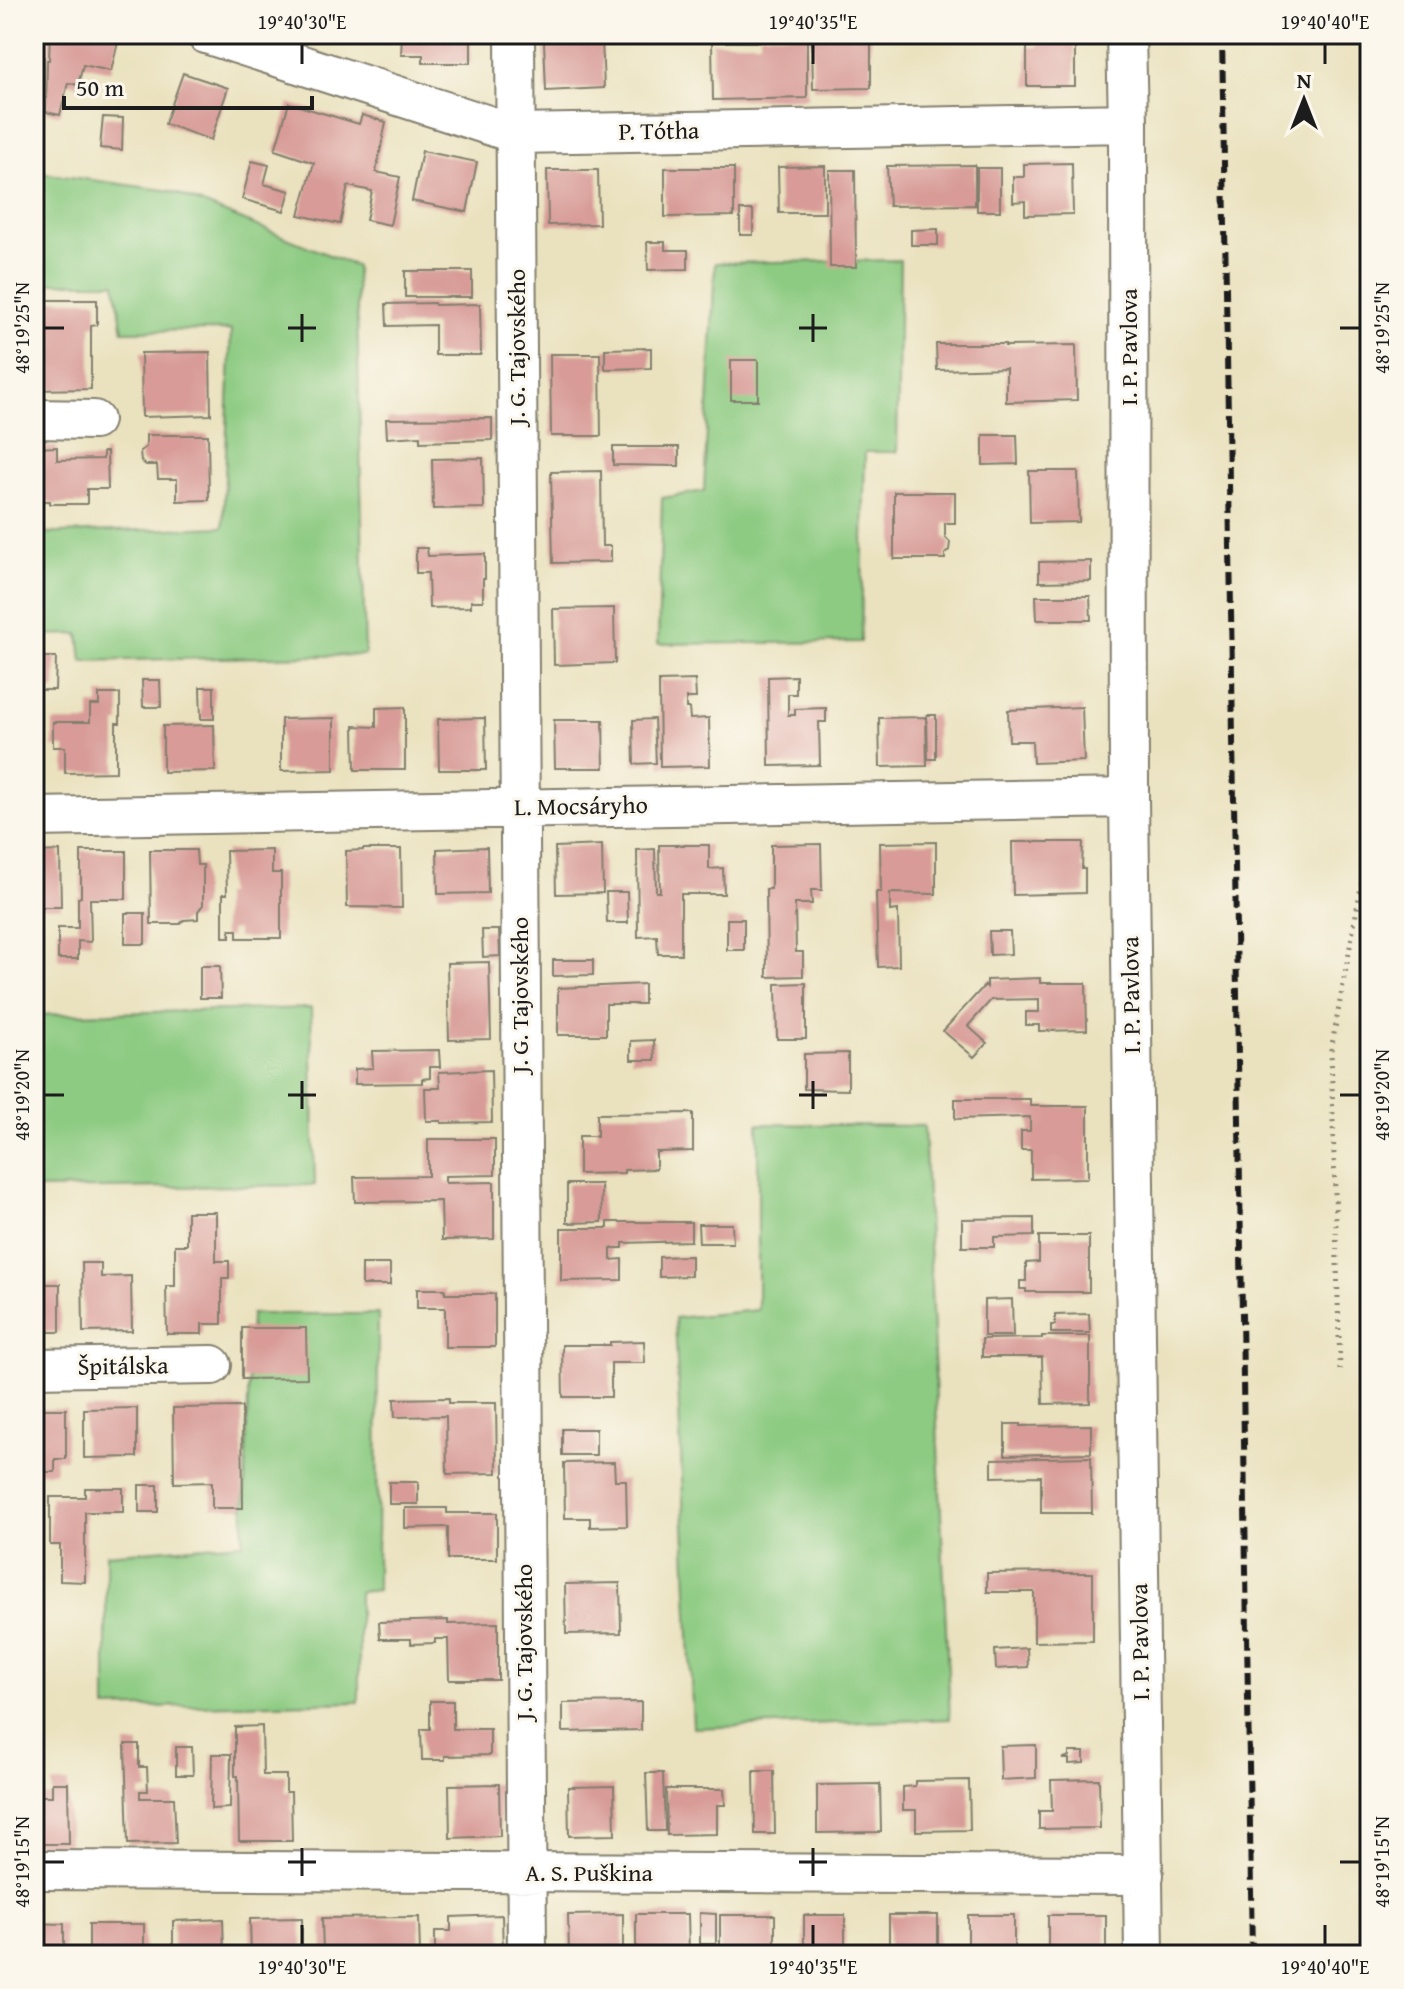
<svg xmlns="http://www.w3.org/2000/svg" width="1404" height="1989" font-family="'Gentium Book Plus',serif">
<rect width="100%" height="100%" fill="#fbf7ec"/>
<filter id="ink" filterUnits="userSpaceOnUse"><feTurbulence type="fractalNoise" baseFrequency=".0125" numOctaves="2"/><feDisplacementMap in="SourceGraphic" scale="16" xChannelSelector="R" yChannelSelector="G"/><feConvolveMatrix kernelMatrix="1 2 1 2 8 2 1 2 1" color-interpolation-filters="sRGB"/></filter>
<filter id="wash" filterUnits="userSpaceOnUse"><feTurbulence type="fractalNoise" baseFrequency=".006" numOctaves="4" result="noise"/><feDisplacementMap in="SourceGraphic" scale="32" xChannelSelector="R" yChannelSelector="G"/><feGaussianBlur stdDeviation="1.8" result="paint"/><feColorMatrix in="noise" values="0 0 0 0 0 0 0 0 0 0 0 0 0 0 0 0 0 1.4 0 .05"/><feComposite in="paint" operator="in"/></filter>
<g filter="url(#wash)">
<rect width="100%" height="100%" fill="#eae2bf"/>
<path fill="#8dcb82" stroke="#54744f" stroke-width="2" d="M34,172L171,191L356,266L365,655L82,661L79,634L34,635V534L223,527L231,330L123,331L115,283H34Z
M900,260L897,452H865L861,642L658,644L662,498L704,491L715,263Z
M311,1008L315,1185L34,1189V1015Z
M758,1124L924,1126L950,1719L693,1728L675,1318L758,1310Z
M251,1314H378L377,1590L359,1592V1702L106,1708V1554L243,1543Z"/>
<g id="blocks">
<path fill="#d89b97" d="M34,34H44V122H34Z
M50,34H120L111,71L83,65L78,85L68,83L60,115L46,112L47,60H49Z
M402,34H471V63H423V55H401Z
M552,34H576V39H602L604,88L546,91L544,41L552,40Z
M760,34L871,36V88L813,89L812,39H807V98L713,100L712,42H760Z
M1038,36H1075V86H1027V47H1038Z
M183,73L228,88L211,140L165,124Z
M289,103L359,124L362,115L386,122L376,172L400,177L390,225L366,220L372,191L348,186L340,224L299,215L314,163L275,150Z
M103,117L123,118L122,150L100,148Z
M422,151L477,162L467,212L412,201Z
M252,161L269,165L264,184L290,191L284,211L242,199Z
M1072,163L1073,214L1025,215V201L1013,202V177H1024V164Z
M975,165V205L889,206L887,166Z
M825,166V213H779L778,167Z
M665,168H734V216L665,217Z
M977,168H1000V211H977Z
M547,170H598L599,224L548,225Z
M829,170H855L856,267H830Z
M740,210H753V235H740Z
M938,229V245H911V230Z
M647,242H665V250H688V269L648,270Z
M405,271H472V297H405Z
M34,300H97V325L91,326V389L34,390Z
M434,303L435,305L480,304L481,355H435V325L387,326L386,304Z
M936,344H1005V346L1076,345L1077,400L1006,402V368L937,370Z
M651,348V368L605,369V349Z
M210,352L211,415L142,417L141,353Z
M550,354H600L601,436H551Z
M731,360H758V400H731Z
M492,418V440L420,442V436L387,438L386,419Z
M146,435H208L209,500L177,501V479H158L157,465H146L141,461L140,451L146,447Z
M983,435H1017L1018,464L983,465Z
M57,447V460L103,459V452H107L108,489H87V504H50V501H34V448Z
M613,447H679V466L613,465Z
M483,458L484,508L433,509L432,459Z
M601,471L602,546H611V562L553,563L551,472Z
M1029,471H1078L1079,522L1030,523Z
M894,492H955V523H945V537L950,542L949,550L945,554V559H894Z
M416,548H427L428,556L485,554V579H483V601H471V607L429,608L428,573H416Z
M1091,561V581L1039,582V562Z
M1036,596H1090L1091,620H1037Z
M614,608L615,663L554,665L553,609Z
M34,657H56L55,690H34Z
M796,676V694H788V715H795V709L826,708V722H819L820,765L769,766L768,677Z
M142,680H160L161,707H143Z
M695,680L696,698H686V708H689L690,719L709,718L710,766L660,767L659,681Z
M200,687H214V719H201Z
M99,694H120V723H116V772L65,773V747H53V722H90V705H99Z
M405,707V770H355L354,726L376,727V708Z
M1082,707L1084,761L1033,763L1032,741H1009L1008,710Z
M927,715H936V759H928Z
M926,717L927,766L880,767L879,718Z
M334,718V770L281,771V719Z
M485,718L486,770H439L438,719Z
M654,719L656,763L634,764L633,720Z
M554,720H603L604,768H555Z
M214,725L215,771L163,772V726Z
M936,842V894L890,893V911L898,910L899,966L878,967L876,892H881L880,843Z
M1012,842H1083L1082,869H1085V893L1013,895Z
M821,844L822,890H811L812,904H795L796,952H803V976L767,977L766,889H771V845Z
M602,845L603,893L556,894L555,847Z
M659,845H709V869L723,868L724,894H681V954H658L657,936L638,937L637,850L655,849L656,892H660Z
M487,847L488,893L438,894L437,849Z
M363,849H401L402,908L347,907L346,851L363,850Z
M150,850H196L197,865H203V905L198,911V919L184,920L180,924H151Z
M272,850V873H281V938H237V930H230V937H223V894H227L226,851Z
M60,851L61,907H34V852Z
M81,851H126V899H90L91,942L78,941V959H58V928H78V898L81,897Z
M606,892H627L628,923H607Z
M125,913H145V944H125Z
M727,919H744V950H727Z
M482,930H499L500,956L483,957Z
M989,931H1010L1011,954L990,955Z
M553,960H593V975L553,976Z
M489,962L491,1039L449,1040L447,963Z
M200,966H220L221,998H200Z
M1040,978V983H1086L1087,1030L1039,1031V1025H1026V1012H1039V999L991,1000L968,1026L987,1043L974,1057L943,1031L985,985L987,987V980Z
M806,983V1039H777L776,984Z
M644,984V1004H606V1035H558V988Z
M654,1040L655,1060H631V1041Z
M439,1050L440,1067H430V1078L422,1079V1083L355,1084V1069L373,1068L372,1051Z
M848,1053V1090L804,1089V1054Z
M491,1070L492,1122L441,1123V1121H426L425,1088H440L439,1072Z
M955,1099H1030V1106H1088V1178L1031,1179V1150H1021V1131H1030V1117L955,1119Z
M693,1113V1151L656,1152V1169L624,1170V1173L579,1174V1136H597V1114Z
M428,1139H495V1175L445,1176V1183L494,1182V1239L442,1240L441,1201L355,1202L354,1177L428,1176Z
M567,1184H601L602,1222L567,1223Z
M187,1212H216V1261H229V1278H222V1324H202V1334H167L166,1286H175V1245H187Z
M1034,1218V1236L994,1237V1247H962V1219Z
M608,1222H691V1241L623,1243V1248H611V1260L622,1259V1280L561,1281V1228H608Z
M698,1224H732L733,1243H699Z
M1039,1236H1089V1292H1026V1289H1020V1281H1026V1263L1039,1262Z
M691,1256V1276L659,1277V1257Z
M82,1263H101V1277L131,1276L132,1331L83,1332Z
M362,1264H390V1285H362Z
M34,1284H60V1332H34Z
M417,1289H445V1294H495V1347H445V1308H417Z
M1012,1299L1013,1336H984V1300Z
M1089,1314L1090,1333H1051V1325H1055V1315Z
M242,1328H306L307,1378L242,1379Z
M1042,1336H1090V1403L1043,1404L1042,1357H982V1339L1042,1338Z
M644,1341L645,1363H611V1397H563L562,1345H610V1342Z
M449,1398V1403H496L497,1473L447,1474L446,1416L395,1417L394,1399Z
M242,1407L243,1508H212V1482L174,1483L173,1408Z
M137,1408V1457L84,1458V1409Z
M34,1409H66V1459H55V1472H34Z
M1005,1424H1021V1426L1091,1425V1453L1005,1455Z
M562,1429H596V1455H562Z
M1091,1457L1092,1513H1041V1476L992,1477V1459Z
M614,1462L615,1480H626L627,1526L590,1527V1518H565L564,1463Z
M389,1482H418V1504H389Z
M139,1485H158V1512H139Z
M85,1488H123V1512H85V1582L60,1581V1545H50V1497H85Z
M405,1508H447V1513H497V1559H448V1527L405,1528Z
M1061,1572V1573H1093V1641L1034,1642V1592H987V1573Z
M620,1583L621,1633L566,1634L565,1584Z
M448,1620V1624L498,1623V1680H449L448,1639H435V1643L411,1644V1639H380L379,1622Z
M1027,1648L1028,1667L996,1669L995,1650Z
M430,1701H453V1729H490V1755L445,1756V1760H422L421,1729H430Z
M641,1702V1730L563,1732V1703Z
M262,1726L263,1775H286V1792H291L292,1841H239L238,1776H235V1727Z
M125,1744H139V1767H147L148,1791H140V1798H174L176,1843L128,1844Z
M1036,1745V1778L1001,1780L1000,1746Z
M176,1747H192L193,1775H176Z
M1069,1752H1084V1763L1069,1764V1759H1062L1069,1756Z
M212,1754H231L230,1808L211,1809Z
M754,1771H774L775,1834H755Z
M646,1773H663L665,1831H648Z
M1099,1779L1100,1828L1039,1829V1811H1052L1051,1780Z
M969,1780L970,1830L916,1831V1810H903V1787L915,1786V1781Z
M52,1783H68L69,1844H34V1796H52Z
M499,1784L500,1836L450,1838L449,1785Z
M880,1784L881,1832L817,1833V1785Z
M614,1786L615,1835L569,1836L568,1787Z
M666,1789H724L725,1805H717V1834L667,1835Z
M700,1913L716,1914V1944H700Z
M623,1914V1955H569L568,1915Z
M636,1914H688L689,1955H636Z
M502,1915L503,1955H435V1931H451V1917Z
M720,1915H775V1955H720Z
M804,1915H845V1955H804Z
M889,1915H938V1955H889Z
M968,1915H1014V1955H968Z
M1048,1915H1106V1955H1048Z
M419,1917L420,1955H323L322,1918Z
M302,1918V1955H251L250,1919Z
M223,1919L224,1955H173V1921Z
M34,1923L64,1924V1955H34Z
M89,1924H144V1955H89Z"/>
</g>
</g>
<g filter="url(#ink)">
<use href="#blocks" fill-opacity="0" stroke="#837f6e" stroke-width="2"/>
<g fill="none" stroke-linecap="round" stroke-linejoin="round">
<g stroke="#837f6e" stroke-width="42">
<path id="street" d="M206,34L516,134L1128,123
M515,34L527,1955
M1126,34L1128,123L1129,798L1144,1955
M34,419L94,420
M34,817L1129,798
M34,1368L212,1365
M34,1870L1144,1875"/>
</g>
<path stroke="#837f6e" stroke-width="5" stroke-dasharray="2 6" stroke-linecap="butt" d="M1370,67L1368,85L1370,100
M1340,1370L1331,1050L1370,838"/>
<use href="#street" stroke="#fff" stroke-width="38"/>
<path stroke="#1c1c1c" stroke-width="6" stroke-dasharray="12 6" stroke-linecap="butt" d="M1222,34L1252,1955"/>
</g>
</g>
<path fill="none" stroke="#1c1c1c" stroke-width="3" d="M302,44V64M813,44V64M1325,44V64M302,314V342M813,314V342M44,328H64M288,328H316M799,328H827M1340,328H1360M302,1081V1109M813,1081V1109M44,1095H64M288,1095H316M799,1095H827M1340,1095H1360M302,1848V1876M813,1848V1876M44,1862H64M288,1862H316M799,1862H827M1340,1862H1360M302,1925V1945M813,1925V1945M1325,1925V1945"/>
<g text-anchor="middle" stroke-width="6" stroke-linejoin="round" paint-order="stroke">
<g font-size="24" fill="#1c1c1c" stroke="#fbf7ec">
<text transform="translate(659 131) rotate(-1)" y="8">P. Tótha</text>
<text transform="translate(517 347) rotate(-90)" y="8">J. G. Tajovského</text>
<text transform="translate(1129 347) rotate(-90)" y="8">I. P. Pavlova</text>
<text transform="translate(581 806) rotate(-1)" y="8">L. Mocsáryho</text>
<text transform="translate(520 995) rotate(-90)" y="8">J. G. Tajovského</text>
<text transform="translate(1131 995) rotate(-91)" y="8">I. P. Pavlova</text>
<text transform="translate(123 1366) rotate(-1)" y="8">Špitálska</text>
<text transform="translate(524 1642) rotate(-90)" y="8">J. G. Tajovského</text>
<text transform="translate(1140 1642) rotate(-91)" y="8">I. P. Pavlova</text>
<text x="589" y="1881">A. S. Puškina</text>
</g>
</g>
<rect width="1404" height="1989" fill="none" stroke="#fbf7ec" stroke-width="88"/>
<g transform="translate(1304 100)" stroke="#fbf7ec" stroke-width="6" paint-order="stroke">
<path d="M0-6L14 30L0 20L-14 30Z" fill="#1c1c1c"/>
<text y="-12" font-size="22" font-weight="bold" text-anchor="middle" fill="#1c1c1c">N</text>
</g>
<path d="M64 96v12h248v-12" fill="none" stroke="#1c1c1c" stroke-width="4"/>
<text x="76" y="96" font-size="24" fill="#1c1c1c" stroke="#fbf7ec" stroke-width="6" paint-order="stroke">50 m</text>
<rect x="44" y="44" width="1316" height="1901" fill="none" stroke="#1c1c1c" stroke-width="3"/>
<g font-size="20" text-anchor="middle" fill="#1c1c1c">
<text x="302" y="29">19°40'30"E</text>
<text x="813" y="29">19°40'35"E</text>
<text x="1325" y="29">19°40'40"E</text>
<text transform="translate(22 328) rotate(-90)" y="7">48°19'25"N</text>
<text transform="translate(1382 328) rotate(-90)" y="7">48°19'25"N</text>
<text transform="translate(22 1095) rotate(-90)" y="7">48°19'20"N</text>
<text transform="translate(1382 1095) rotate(-90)" y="7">48°19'20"N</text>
<text transform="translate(22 1862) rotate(-90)" y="7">48°19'15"N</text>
<text transform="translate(1382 1862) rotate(-90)" y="7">48°19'15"N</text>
<text x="302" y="1974">19°40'30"E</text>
<text x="813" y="1974">19°40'35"E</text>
<text x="1325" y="1974">19°40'40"E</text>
</g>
</svg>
